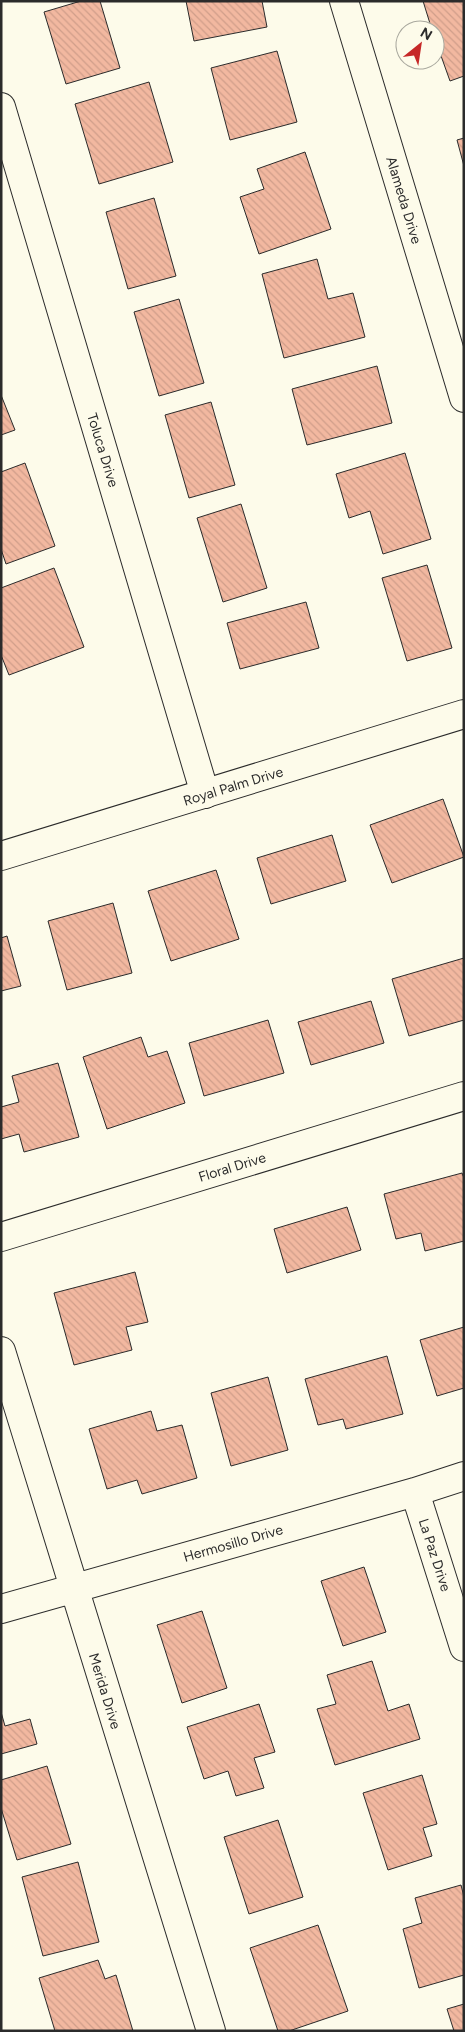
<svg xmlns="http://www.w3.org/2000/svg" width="465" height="2032" font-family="Figtree,sans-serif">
<defs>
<pattern id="building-back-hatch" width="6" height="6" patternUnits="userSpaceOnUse" patternTransform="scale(1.25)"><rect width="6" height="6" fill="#f2b8a0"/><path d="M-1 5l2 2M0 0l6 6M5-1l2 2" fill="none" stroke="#d09e8a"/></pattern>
</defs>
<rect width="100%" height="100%" fill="#fdfbea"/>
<path fill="url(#building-back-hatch)" stroke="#2b2b2b" d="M81,1H100L120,68L66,84L44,12Z
M186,1H262L267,27L194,41Z
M423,1H464V76L450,81L435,39V30H432Z
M277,51L297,122L230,140L211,68Z
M149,82L173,162L99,184L75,104Z
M464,138V166L457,140Z
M305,152L331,229L259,254L240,197L264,189L257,169Z
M154,198L176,276L128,289L106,212Z
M317,259L328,299L353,293L365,337L284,358L262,274Z
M179,299L204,383L159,396L134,312Z
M377,366L392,423L307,445L292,389Z
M1,395L15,430L1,435Z
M211,402L235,485L189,498L165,415Z
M405,453L431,539L383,554L370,511L349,518L336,474Z
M25,463L55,546L6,564L1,549V472Z
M241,504L267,588L223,602L197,518Z
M427,565L452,648L407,661L382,578Z
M54,568L84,647L9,675L1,655V588Z
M306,602L319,648L240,669L227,623Z
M443,799L464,857L392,883L370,825Z
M332,835L346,881L271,904L257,858Z
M216,870L239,939L171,961L148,891Z
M113,903L132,973L67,990L48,921Z
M7,936L21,986L1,991V938Z
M464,958V1020L409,1036L392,979Z
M371,1001L384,1043L311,1065L298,1022Z
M268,1020L284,1073L204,1096L189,1043Z
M141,1037L148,1057L167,1051L185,1103L107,1129L83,1057Z
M58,1063L79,1137L24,1152L19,1134L1,1139V1107L19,1102L12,1076Z
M462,1173L464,1178V1241L425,1251L421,1233L396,1239L384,1194Z
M347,1207L361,1250L287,1273L274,1229Z
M135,1272L148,1322L126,1327L132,1350L74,1365L54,1293Z
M464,1327V1388L437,1396L420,1340Z
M387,1356L403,1414L346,1429L343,1419L318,1425L305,1379Z
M268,1377L288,1450L231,1466L211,1393Z
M151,1411L157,1431L182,1425L197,1478L142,1494L137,1480L107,1489L89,1429Z
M364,1567L386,1632L343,1646L321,1581Z
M202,1611L227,1688L182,1703L157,1625Z
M372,1661L388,1711L409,1704L420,1739L335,1765L317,1709L336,1704L327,1675Z
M259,1704L275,1752L254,1758L264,1788L236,1796L228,1771L204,1779L187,1727Z
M1,1712L5,1726L30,1719L37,1744L1,1754Z
M47,1766L71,1844L17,1860L1,1808V1780Z
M422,1775L437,1824L423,1828L432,1856L388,1870L363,1793Z
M278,1820L303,1897L249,1914L224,1837Z
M78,1862L99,1942L43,1956L22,1877Z
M461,1885L464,1897V1975L419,1988L403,1929L422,1923L415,1898Z
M318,1925L348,2011L289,2031H278L250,1948Z
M98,1960L105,1979L116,1975L133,2031H55L39,1978Z
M464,2004V2031H454L447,2009Z"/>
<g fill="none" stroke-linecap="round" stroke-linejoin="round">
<g stroke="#2b2b2b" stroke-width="30">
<path id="minor" d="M344,1L464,398
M1,107L205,794
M1,1237L464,1096
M1,1351L211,2031
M415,1492L464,1647
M1,1609L415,1492L464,1476"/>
</g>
<g stroke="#2b2b2b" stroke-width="30">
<path id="tertiary" d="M1,856L464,714"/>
</g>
<use href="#minor" stroke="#fdfbea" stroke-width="28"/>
<use href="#tertiary" stroke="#fdfbea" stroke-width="28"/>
</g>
<g text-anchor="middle" stroke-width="4" stroke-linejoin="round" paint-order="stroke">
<g font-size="14" fill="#2b2b2b" stroke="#fdfbea">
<text transform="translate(404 200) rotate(73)" y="5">Alameda Drive</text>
<text transform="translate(103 450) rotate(73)" y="5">Toluca Drive</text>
<text transform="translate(233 786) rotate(-17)" y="5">Royal Palm Drive</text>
<text transform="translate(232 1167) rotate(-17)" y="5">Floral Drive</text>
<text transform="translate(233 1543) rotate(-16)" y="5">Hermosillo Drive</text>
<text transform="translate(435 1555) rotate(72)" y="5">La Paz Drive</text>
<text transform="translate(105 1691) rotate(73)" y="5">Merida Drive</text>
</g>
</g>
<rect width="465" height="2032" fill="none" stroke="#2b2b2b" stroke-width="5"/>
<g transform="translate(420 45) rotate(30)"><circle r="24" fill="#fdfbea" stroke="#a9a89e"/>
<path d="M0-4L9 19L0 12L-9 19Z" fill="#c62828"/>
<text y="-8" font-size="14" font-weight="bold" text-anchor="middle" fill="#2b2b2b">N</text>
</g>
</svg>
